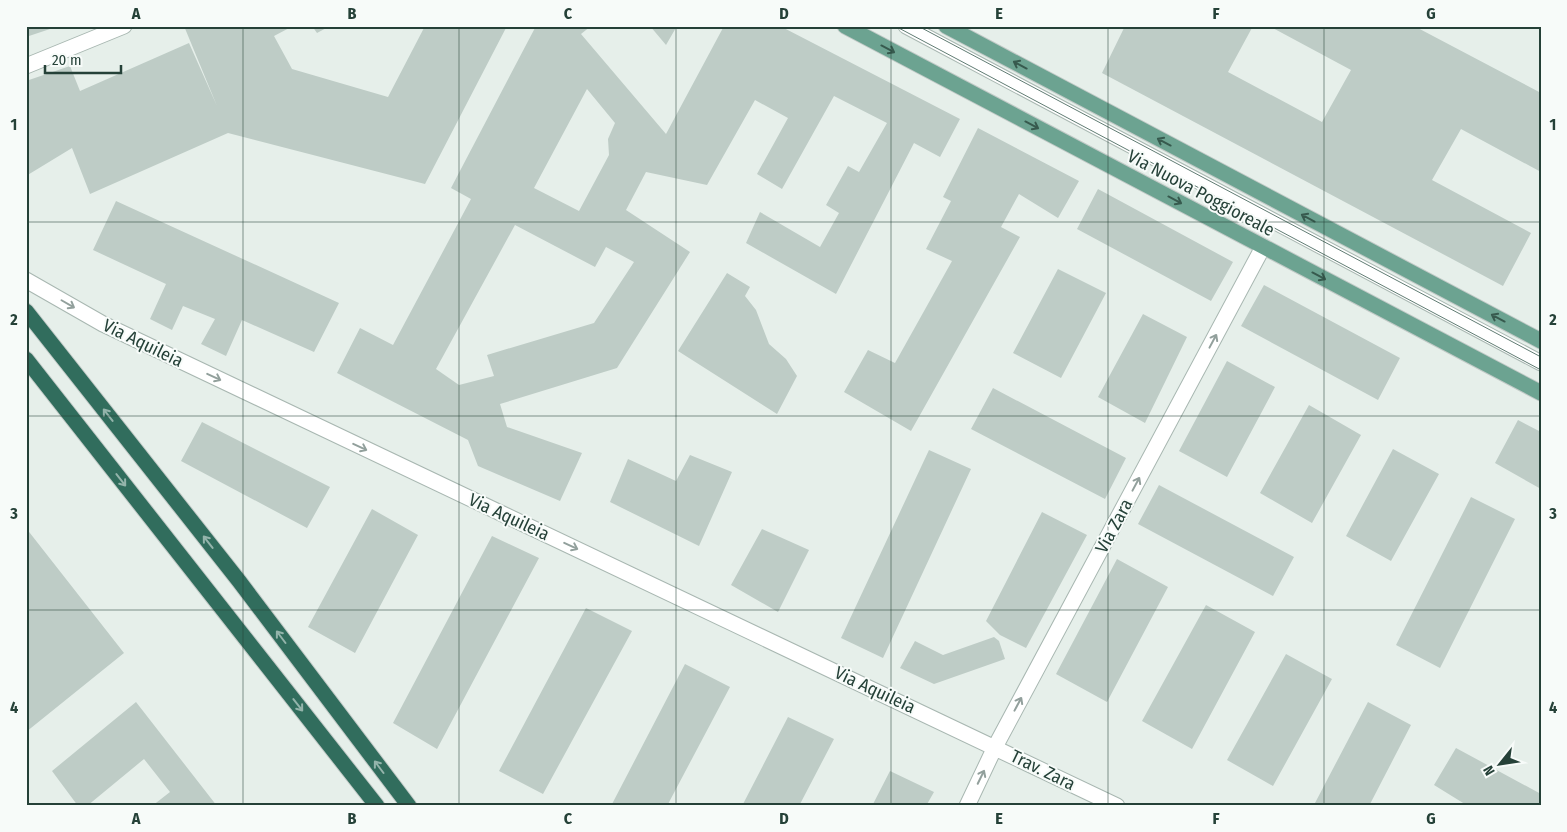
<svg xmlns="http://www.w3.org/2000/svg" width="1567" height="832" font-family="'Fira Sans Condensed',sans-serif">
<rect width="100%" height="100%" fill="#e6efea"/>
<path fill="#beccc6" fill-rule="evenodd" d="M26,26H56V27L26,37Z
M184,26H293L274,36L292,69L388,97L425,26H507L425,184L228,133L90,194L72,148L26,176V81L70,66L80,91L189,43L217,106Z
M312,26H330L317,33Z
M536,26H591L581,34L666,134L724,26H780L960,119L940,157L914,143L836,294L746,243L760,212L820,247L839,213L826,205L848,166L859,172L887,123L834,96L782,189L757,174L788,118L755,100L707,185L646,172L626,210L690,252L617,368L500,404L507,427L582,453L560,501L478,466L468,440L337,373L360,328L393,345L471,199L451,188ZM587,89L615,123L608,139L609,155L579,211L534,188ZM515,225L595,267L606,247L634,262L594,323L487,355L494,376L459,385L436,369Z
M650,26H677L666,45Z
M1125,26H1253L1228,72L1322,122L1351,70L1269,26H1414L1541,93V172L1461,129L1432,180L1531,233L1503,286L1102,73Z
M978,128L1079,181L1058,218L1019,194L1001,227L1020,237L911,431L844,392L868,350L895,363L952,261L926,249L951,201L943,197Z
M1098,189L1233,262L1211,301L1077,229Z
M116,201L339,303L314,352L242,320L226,356L201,344L215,319L183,306L172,330L150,319L166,284L93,250Z
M1058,269L1106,293L1061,378L1013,353Z
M727,273L750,287L745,296L756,310L769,344L786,359L797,376L777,414L678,351Z
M1264,285L1400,358L1378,400L1241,326Z
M1143,314L1187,337L1145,423L1098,397Z
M1227,361L1275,387L1227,477L1179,451Z
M993,388L1126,458L1105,499L971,429Z
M1309,405L1361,435L1312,523L1260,493Z
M1518,420L1541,432V489L1495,463Z
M202,422L330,487L307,528L181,461Z
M1393,449L1439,474L1391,561L1346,536Z
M929,450L971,469L883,658L841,638Z
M690,455L732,472L699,546L610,502L628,459L676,481Z
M1159,485L1294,557L1273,596L1138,524Z
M1471,497L1515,519L1440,668L1396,645Z
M372,509L418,535L355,653L308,627Z
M1042,512L1087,535L1026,648L1000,635L986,621Z
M26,528L124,653L26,732Z
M762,529L809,550L778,612L731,585Z
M492,536L539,558L437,749L393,723Z
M1117,559L1168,587L1107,702L1056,674Z
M1206,605L1255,632L1192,749L1142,721Z
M586,608L632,631L543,794L499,771Z
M994,637L999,641L1005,659L934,684L900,668L915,641L943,655Z
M1286,654L1332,679L1273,786L1227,760Z
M685,664L730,687L667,806H611Z
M136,702L217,806H152L170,792L144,759L87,806H78L52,771Z
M1368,702L1411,725L1369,806H1320L1315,803Z
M788,717L834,739L799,806H742Z
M1456,748L1541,794V804L1468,806L1434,785Z
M890,771L934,792L926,806H872Z"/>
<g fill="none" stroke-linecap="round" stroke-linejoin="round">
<g stroke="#a8b7b1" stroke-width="17">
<path id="minor" d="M906,26L1541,363
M26,66L124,26
M26,280L103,324L1117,806
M967,806L995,747L1263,247"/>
</g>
<g stroke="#c2cac7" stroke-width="17">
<path id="major" d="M845,26L1541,393
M946,26L1541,341"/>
</g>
<g stroke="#c2cac7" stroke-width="17">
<path id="highway" d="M26,311L239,581L409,806
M26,359L377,806"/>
</g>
<use href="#minor" stroke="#fff" stroke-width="15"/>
<use href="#major" stroke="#6ca391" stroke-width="15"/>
<use href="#highway" stroke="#316d5d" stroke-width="15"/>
<path stroke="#607c73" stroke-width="1" d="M895,26L1541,370
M918,26L1541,357"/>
</g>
<defs><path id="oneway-shaft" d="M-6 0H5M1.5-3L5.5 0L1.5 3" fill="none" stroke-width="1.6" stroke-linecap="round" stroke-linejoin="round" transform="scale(1.25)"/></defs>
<g stroke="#375a4e">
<use href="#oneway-shaft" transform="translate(888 49) rotate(28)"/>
<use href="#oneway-shaft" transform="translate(1020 65) rotate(-152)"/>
<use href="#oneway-shaft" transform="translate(1032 125) rotate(28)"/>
<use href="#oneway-shaft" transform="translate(1164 142) rotate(-152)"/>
<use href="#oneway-shaft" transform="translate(1175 200) rotate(28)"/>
<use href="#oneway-shaft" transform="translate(1308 218) rotate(-152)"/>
<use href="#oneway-shaft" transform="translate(1319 276) rotate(28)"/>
<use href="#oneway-shaft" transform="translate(1498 318) rotate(-152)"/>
</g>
<g stroke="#92a09c">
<use href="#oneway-shaft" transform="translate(68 304) rotate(30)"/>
<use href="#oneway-shaft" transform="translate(1213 341) rotate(-62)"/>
<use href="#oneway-shaft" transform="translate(214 377) rotate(25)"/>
<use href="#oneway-shaft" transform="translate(360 447) rotate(25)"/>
<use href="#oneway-shaft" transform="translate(1136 484) rotate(-62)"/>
<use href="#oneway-shaft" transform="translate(571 546) rotate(25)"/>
<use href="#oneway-shaft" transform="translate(1018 704) rotate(-62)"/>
<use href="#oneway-shaft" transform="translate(981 777) rotate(-64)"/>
</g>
<g stroke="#94b4ab">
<use href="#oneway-shaft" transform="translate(108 415) rotate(-128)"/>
<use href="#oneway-shaft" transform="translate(121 480) rotate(52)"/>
<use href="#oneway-shaft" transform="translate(208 542) rotate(-128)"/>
<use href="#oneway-shaft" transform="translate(281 637) rotate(-127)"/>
<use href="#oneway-shaft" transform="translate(298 705) rotate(52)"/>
<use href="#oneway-shaft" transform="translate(379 767) rotate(-127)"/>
</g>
<path fill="none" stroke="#254138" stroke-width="1" stroke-opacity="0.55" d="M243,26V806M459,26V806M676,26V806M891,26V806M1108,26V806M1324,26V806M26,222H1541M26,416H1541M26,610H1541"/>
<g text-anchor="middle" stroke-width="4" stroke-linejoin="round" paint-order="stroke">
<g font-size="18" fill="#254138" stroke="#f7fbf9">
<text transform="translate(1201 193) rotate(28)" y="6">Via Nuova Poggioreale</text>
<text transform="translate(143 343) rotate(26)" y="6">Via Aquileia</text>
<text transform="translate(509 517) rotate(25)" y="6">Via Aquileia</text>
<text transform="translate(1114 526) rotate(-62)" y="6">Via Zara</text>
<text transform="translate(875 690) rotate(25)" y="6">Via Aquileia</text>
<text transform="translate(1043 770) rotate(26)" y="6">Trav. Zara</text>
</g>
</g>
<rect width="1567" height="832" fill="none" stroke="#f7fbf9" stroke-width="55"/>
<g transform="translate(1500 764) rotate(240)" stroke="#f7fbf9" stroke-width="4" paint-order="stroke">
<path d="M0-4L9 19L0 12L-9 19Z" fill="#254138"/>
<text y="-8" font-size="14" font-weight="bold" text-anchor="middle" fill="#254138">N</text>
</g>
<path d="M45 65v8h76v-8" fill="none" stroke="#254138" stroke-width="2.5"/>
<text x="52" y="65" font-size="15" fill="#254138" stroke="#f7fbf9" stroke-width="4" paint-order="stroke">20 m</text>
<rect x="28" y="28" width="1512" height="776" fill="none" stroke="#254138" stroke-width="2"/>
<g font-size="16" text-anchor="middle" font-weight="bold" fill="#254138">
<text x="136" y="19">A</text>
<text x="352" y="19">B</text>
<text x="568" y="19">C</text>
<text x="784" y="19">D</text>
<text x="999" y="19">E</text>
<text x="1216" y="19">F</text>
<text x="1431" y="19">G</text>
<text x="14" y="130">1</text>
<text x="1553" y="130">1</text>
<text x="14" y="325">2</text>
<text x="1553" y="325">2</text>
<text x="14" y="519">3</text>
<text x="1553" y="519">3</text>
<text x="14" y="713">4</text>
<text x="1553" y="713">4</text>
<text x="136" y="824">A</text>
<text x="352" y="824">B</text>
<text x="568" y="824">C</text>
<text x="784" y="824">D</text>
<text x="999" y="824">E</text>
<text x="1216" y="824">F</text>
<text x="1431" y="824">G</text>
</g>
</svg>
